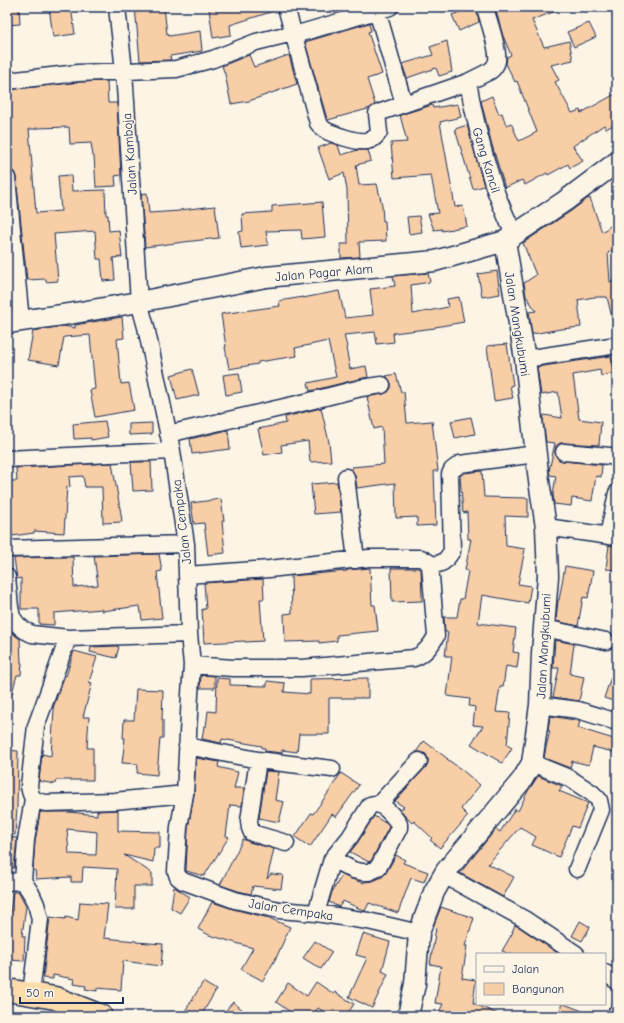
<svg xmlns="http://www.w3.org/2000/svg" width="624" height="1023" font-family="'Comic Neue',sans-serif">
<rect width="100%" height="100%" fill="#fcf5e5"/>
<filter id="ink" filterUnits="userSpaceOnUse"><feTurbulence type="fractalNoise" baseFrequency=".025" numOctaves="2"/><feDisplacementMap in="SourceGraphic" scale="8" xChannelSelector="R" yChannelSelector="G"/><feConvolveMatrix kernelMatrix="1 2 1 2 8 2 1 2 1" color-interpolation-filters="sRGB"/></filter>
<g filter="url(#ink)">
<path fill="#f8cea7" stroke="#1b2f5e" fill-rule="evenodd" d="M7,7H19L20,24L7,25Z
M49,7H71L75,34L53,37Z
M135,7H164L167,34L168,33L169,36L200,31L202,51L170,56L171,60L140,61Z
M227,7H277V10L230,25L231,35L213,38L209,9Z
M472,7H476L479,22L459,31L452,15Z
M495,7H563L564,8L532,20L544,47L569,41L573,60L551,65L559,80L555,82L572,113L580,110L581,113L617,93V123L606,129L604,125L573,146L583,161L570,168L568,164L548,175L547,173L525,185L522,180L505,188L492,145L481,101L492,96L499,114L502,113L506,125L511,123L519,141L537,132L517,81L515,82L506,64L507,57L511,55L503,36Z
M369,23L371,31L368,32L382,74L367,79L375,104L371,108L328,120L327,119L305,42Z
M589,23L596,37L574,47L567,32Z
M447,41L452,72L439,76L436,68L407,78L402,64L433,55L430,47Z
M249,55L254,67L289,55L297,84L249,101L231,104L225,74L222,66Z
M107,81L108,103H117L121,175L115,176L116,186L96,187L94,156H93L91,143L70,144L69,127L36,128V129H29L36,213L61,211L58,176L71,175L72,191L105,190L106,215H108L109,231L119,230L122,257L113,258L115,280L103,281L101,259H97L95,231L54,234L58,281L46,282V279L27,280L16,177L14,172L9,169L7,144V90L79,82Z
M458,104L461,117L440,122L455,207L463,206L467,226L442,231V229L434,230L428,214L438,213L431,175L394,178L391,143L407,142L400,115L432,105L433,108Z
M467,125L484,186L473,189L455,129Z
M331,143L338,145L341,155L358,150H368L371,161L356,165L359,185L377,184L382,205L383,221H385L386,241L359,242L360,257L341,258V244H348L347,190L344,173L329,179L318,148Z
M147,193L149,213L180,211V210L215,206L219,238L184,242L145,247L141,194Z
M590,198L602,232L613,224L617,230V247L608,253L610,282L617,280V322H613L607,297H594L578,300L581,327L561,329L532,334L529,312L536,311L526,296L524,283L536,275L523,243L571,211L587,199Z
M322,202L325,237L302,239L301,230L266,231L268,245L241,248L239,232L243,231L242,214L272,212V206Z
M419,216L422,232L409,234L407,217Z
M497,271L500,294L482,297L478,274Z
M428,273L430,282L411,285L413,314L448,307L447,299L459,297L464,322L435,327V328L393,333L394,342L377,344L375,332L344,335L347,347L346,348L350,369L366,366L368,377L359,379L310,391L308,383L336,377L328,341L295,348L297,356L258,362V364L229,369L225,347H226L221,314L280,306L279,301L303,297V298L339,291L345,318L373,315L370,289L395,286L393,276Z
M122,317L124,338L117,339L121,384L129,383L134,410L95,417L90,390L95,389L90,335L64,337L59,365L28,360L33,331L63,326L75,328V325Z
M507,344L513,385L510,386L513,398L494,401L487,346Z
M611,356L615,373L601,376L600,370L573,375L579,419L601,422L599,445L564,443H560L556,446L555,452L556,456L559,460L563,461L602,465L601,477L596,476L592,501L572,498L571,506L554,504L553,494L556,476L550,475L549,471L555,443L546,442L543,419L544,415L562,418L558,392L541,395L537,367Z
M192,369L199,395L177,400L171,375Z
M239,373L242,392L226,395L223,375Z
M396,374L401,392H404L407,423L432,421L438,471H434L436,525L417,526V517L396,518L395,483L357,488L355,476L352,470V467L384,464L382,427L374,429L367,397L383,394L388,392L391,388V383L389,379L386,376Z
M321,408L329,442L331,461L310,462L308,441L281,445L282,452L264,455L258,429L286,423L285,417Z
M471,417L475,434L455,438L451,421Z
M105,421L108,437L91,440V438L74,439L73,424Z
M152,423V434L129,435V424Z
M228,430L230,449L192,454L190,439Z
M131,462H151L152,490L133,491Z
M112,463L121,514L122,522L103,523L102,487H85L83,476L69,477L70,487L67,486L64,533L34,531V533L12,536L8,497H7V481H17L16,468Z
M482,471L484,497L528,498V517L505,516L506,546L525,549L518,584L531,586L528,603L482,595L478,623L516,628L513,652L519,653L517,668L506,666L503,687H500L496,712L510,713L507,745L512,748L502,763L471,744L483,726L473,725L475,707L469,706L470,699L447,696L452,656H445L448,632H445L444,617H457L460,599H463L468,571L465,570L471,539H468L467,512L463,513L460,476L464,473Z
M337,482L341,512L314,514L311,484Z
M221,499L224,521H222L225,553L208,555L204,523L194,524L191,503Z
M609,545L617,546V570L606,569Z
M159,554L162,571L157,572L162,618L142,620L140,606L102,611V609L54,613V625L39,624V609H21V578L17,579L14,558L73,557L74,587L98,585L94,556Z
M565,566L593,571L588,598L583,597L578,626L556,621L558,600H559Z
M370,568L372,605H375L378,631L337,635V641L319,643V641L285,642L284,614L292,613L291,576L347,571V570Z
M391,568H418L421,569L422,601L392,602Z
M263,579L264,599H260L263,641L245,642V641L204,643L202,609H206L204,583Z
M7,633H12L20,639L21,663H22L21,675H17L10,700L7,699Z
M555,640L574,644L570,674L584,677L579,701L553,697L559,668H553Z
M116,646L119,647L116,658L90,652L91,647Z
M74,651L97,657L89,682L92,683L83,717H89L87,748H93V780H56L55,784L39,781L42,754L51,756L54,709L53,708L65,675L66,676Z
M615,665L617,666V702L604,698Z
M201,675L215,676V688H200Z
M217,678L230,679V685L267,686V681L285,683L284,692L310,694V679L368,678V698H329V734H299L297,752L282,750V753L265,751V748H262V746L222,739L221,743L202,739L204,726L206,727L208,711L216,712Z
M136,689L163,690L162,720H163V738H160L157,775L137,773L138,764L122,763L125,738H123L124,720H134Z
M550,716L580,721L578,728L617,740V753L593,747L589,765L572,761L570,768L544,758L546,747L550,731H548Z
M424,741L448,759H447L462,770L480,785L461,809L468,816L440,848L430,840L432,838L414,821L412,823L404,815L400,810L404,807L395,801L426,767L428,763V759L426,754L421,752H416Z
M7,750L18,751L17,808L15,835L7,834Z
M196,758L219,762L218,767L238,772L234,788H244L242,806L230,805L226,836L229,837L204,876L186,871V870L188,828L194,794Z
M266,771L279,772L275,800L284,802L279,822L259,818Z
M341,773L359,785L336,817L332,814L310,847L295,837L311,813L313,814L331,789V788Z
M538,776L562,786L559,791L588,803L578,828L572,826L559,857L532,845L536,837L520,827L488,864L514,877L503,897L460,873L496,829L500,832L515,809L518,811L528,791Z
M118,810V831L160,832V848H154L153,862L124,855L152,873V886H134V909H115L117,869L83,867L82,882H71V877L36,879L35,870L33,869L35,841L40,812H69L97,815V811ZM67,829L97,832L96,855L69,854Z
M374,816L387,824L389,827L371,861L369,862L350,852L358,842Z
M7,837L17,838L14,868L7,867Z
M243,839L249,842L274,849L267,879L271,874L283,875L281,889L253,886L251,894L238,891L220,885Z
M396,855L405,860L403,863L428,872L424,882L411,878L398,913L369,903L365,911L343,901L339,907L329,902L332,892L342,875L349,878L363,883L364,882L373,881L382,877L386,873Z
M174,887L190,897L180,913L171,908Z
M13,892H19L26,906L22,936H25L24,961L8,960L9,930H7V918H9Z
M80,902L108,904L104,938L136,941V942L163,944L161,966L123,961L121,990L97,988V991L85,989L86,986L73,984L74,979L53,975V979L43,978L50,917L65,919L66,917L78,920Z
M212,902L233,909L269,918L290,927L277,956L263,981L241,969L253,948L209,935L198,929Z
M441,907L474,918L465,946H467L462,978L476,980L473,1003L502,1016H437L443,1004L435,1003L441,966L430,964L436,928L433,927Z
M580,921L590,927L582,941L572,936Z
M515,925L519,927L559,954H509L502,951L513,932H512Z
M363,934L390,942L382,971L388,974L372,1008L349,997L367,958L356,955Z
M315,941L332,952L321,969L303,958Z
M203,982L216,990L201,1016H182Z
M316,982L334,994L335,992L354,1004L346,1016H331L318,1008L312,1016H296L276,1002L288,983L307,996Z
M233,1002L250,1016H221Z
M562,1004H564L593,1015V1016H557Z"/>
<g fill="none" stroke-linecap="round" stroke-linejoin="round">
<g stroke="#1b2f5e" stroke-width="19">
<path id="minor" d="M117,7L124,71L139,302L146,327L172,451L186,544L189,634L192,665L190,694L185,794L179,827L176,871L178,877L183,881L235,900L279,910L316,913L368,921L419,933
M286,7L318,123C320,126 322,128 325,130C332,134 358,143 367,141C373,140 376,137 379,132L377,114L381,112L468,82L490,71C493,69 496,65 497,61C499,49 488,20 485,7
M376,7L404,104
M7,81L78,73L176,69L213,59L256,42L293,33H301L390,7
M468,82C474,118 483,152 494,187C500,203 507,219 514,235
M7,178L21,321
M525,359L617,345
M168,434L306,402L361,388L382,385
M564,452L610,456L617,458
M7,459L172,451
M346,477L356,560
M546,527L617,537
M608,536L617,493
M7,549L186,544
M430,565C443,564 445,562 452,551L450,474L452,470L460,464L536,454
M187,575L269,569L369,558H421L428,562L430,565L436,636C431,646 425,654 414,658L302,668H233L192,665
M7,577L10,607L12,617L17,624L24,630L32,634L68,638L189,634
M544,628L606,641
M68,638L36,726L29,786C31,799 34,801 46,803L114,801L185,794
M540,705L578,710L617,722
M187,746L258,760L332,769
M258,760L249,821L250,828L252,833L286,843
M532,763L569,778L592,793L599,800L601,810L577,869
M379,804L419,761
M444,875L524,919L576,954
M23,881L31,893L36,904L40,919L31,994
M23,881L26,840L33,799
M7,882L23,881
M316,913L332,859L353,870L362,872H369L378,868L399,828V824C393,816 382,800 370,805L350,837L332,859
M605,973L617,981
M615,1016L617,1012"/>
</g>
<g stroke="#1b2f5e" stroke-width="23">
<path id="tertiary" d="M7,323L69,314L139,302L266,277L435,261L505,241L565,201L617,162
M408,1016L415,984L419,933L434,892L446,871L522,780L532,763L540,705L542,653L548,576L546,527L539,481L525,359L505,241"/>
</g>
<g stroke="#1b2f5e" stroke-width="25">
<path id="trunk" d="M7,990L55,998L101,1016"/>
</g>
<use href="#minor" stroke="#fcf5e5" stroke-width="16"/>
<use href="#tertiary" stroke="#fcf5e5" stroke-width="20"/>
<use href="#trunk" stroke="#fddcac" stroke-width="22"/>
</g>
</g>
<g text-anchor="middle" stroke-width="3" stroke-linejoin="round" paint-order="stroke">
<g font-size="13" fill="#1b2f5e" stroke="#fcf5e5">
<text transform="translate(129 154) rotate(-94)" y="5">Jalan Kamboja</text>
<text transform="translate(487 160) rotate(73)" y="5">Gang Kancil</text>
<text transform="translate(324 272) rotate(-5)" y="5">Jalan Pagar Alam</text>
<text transform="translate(518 324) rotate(81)" y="5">Jalan Mangkubumi</text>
<text transform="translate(181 522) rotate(-97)" y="5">Jalan Cempaka</text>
<text transform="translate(543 646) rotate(-87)" y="5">Jalan Mangkubumi</text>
<text transform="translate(291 909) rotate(9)" y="5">Jalan Cempaka</text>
</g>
</g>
<rect width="624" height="1023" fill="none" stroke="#fcf5e5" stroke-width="24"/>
<rect x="12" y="12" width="600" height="999" fill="none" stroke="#1b2f5e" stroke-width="1.5" filter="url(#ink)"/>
<rect x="476" y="953" width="130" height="52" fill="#fcf5e5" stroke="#a2a6af"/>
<rect x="484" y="966" width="20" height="6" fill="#fcf5e5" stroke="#a2a6af"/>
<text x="512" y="973" font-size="12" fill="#1b2f5e">Jalan</text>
<rect x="484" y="983" width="20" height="12" fill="#f8cea7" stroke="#a2a6af"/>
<text x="512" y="993" font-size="12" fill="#1b2f5e">Bangunan</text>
<path d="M20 997v6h103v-6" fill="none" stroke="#1b2f5e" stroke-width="2"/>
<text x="26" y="997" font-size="12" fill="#1b2f5e" stroke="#fcf5e5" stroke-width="3" paint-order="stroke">50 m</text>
</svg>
